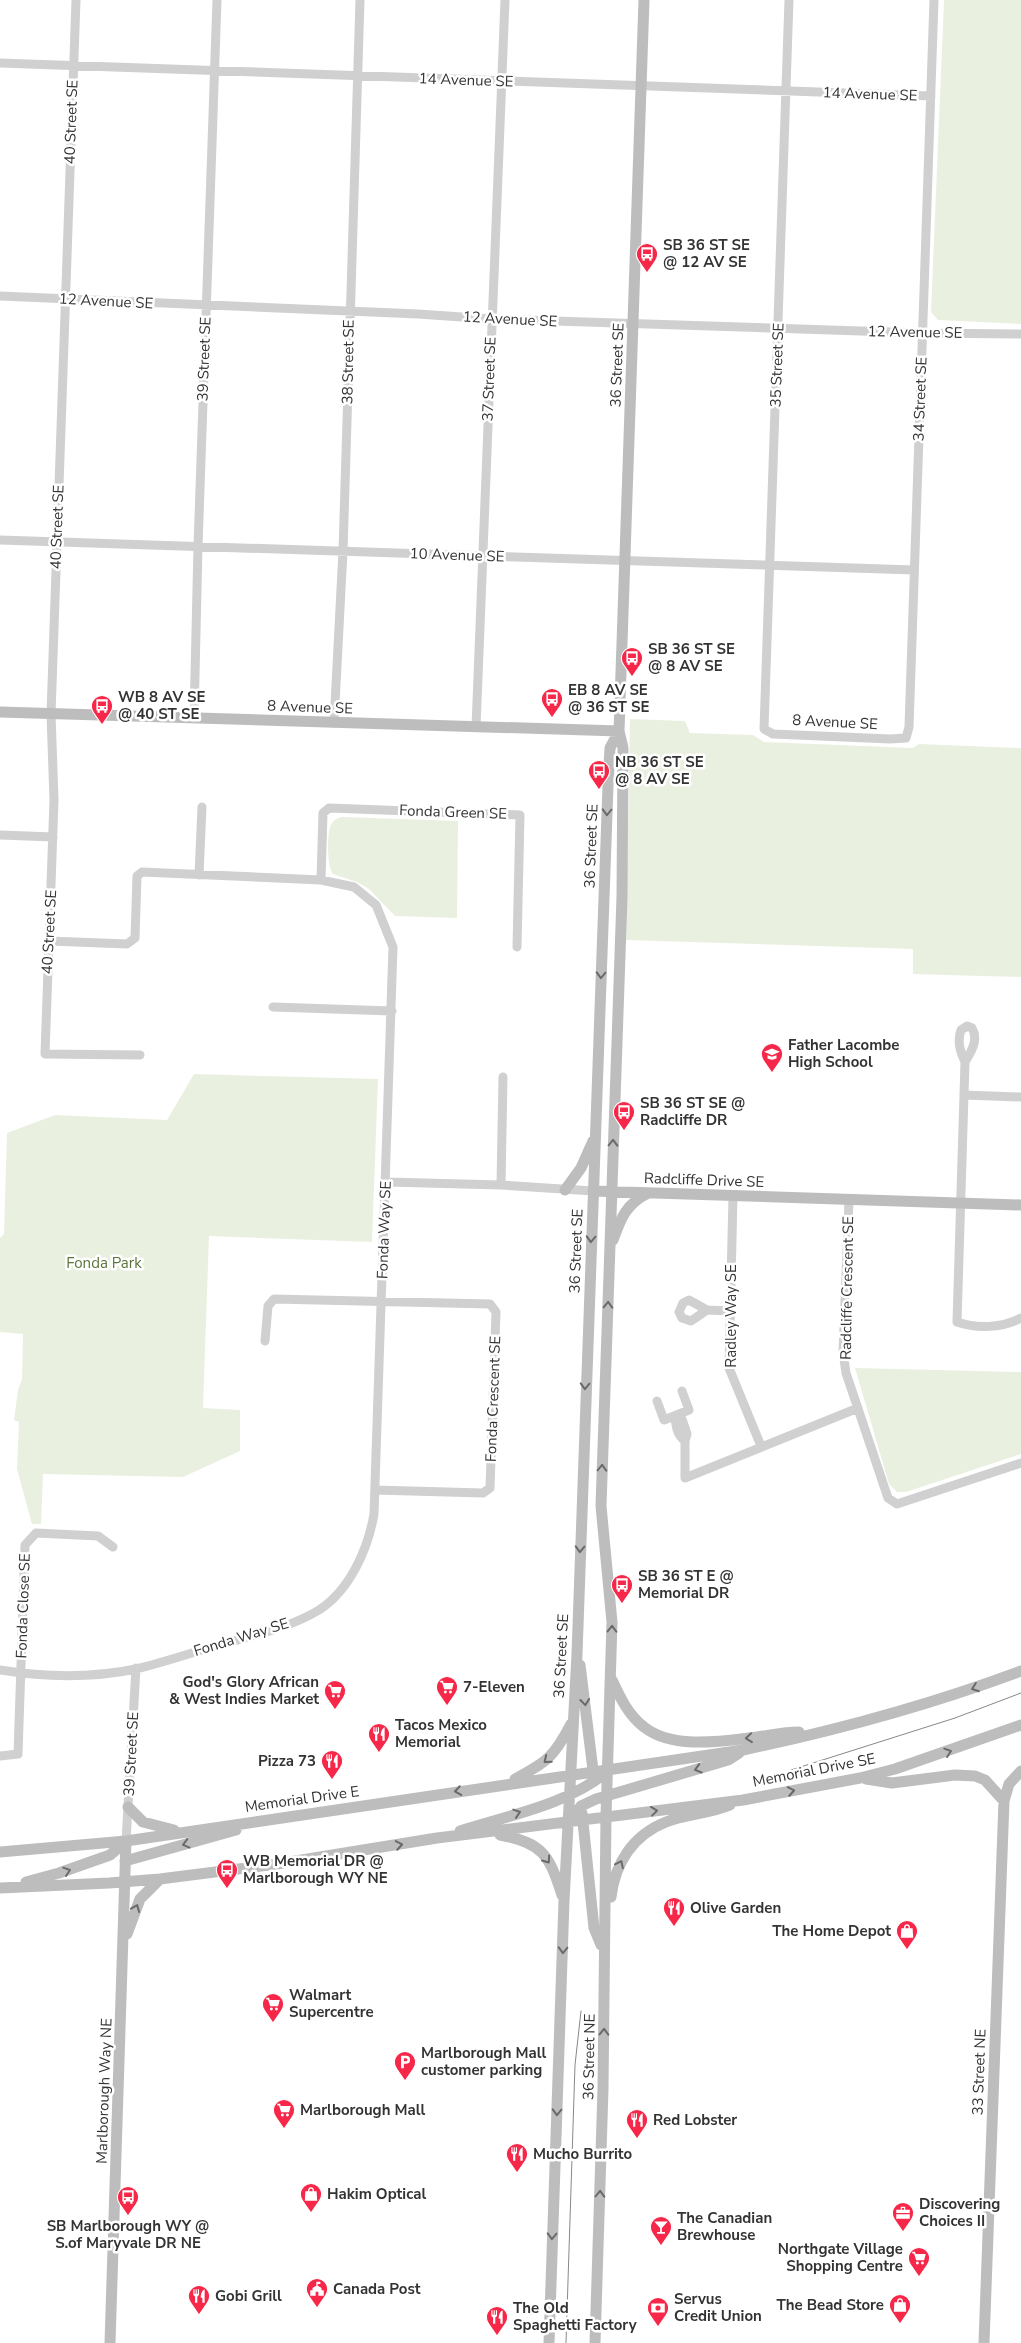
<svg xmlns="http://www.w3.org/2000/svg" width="1021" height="2343" font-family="'Nunito Sans',sans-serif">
<rect width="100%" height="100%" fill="#fff"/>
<path fill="#eaf0e0" d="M944,0H1021V324L938,320L931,312Z
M630,719L685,721L690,733L753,735L764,742L913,748L919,744L1021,748V977L913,974V949L626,940Z
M342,817L458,821L457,918L395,916L369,889L357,882L333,874C327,867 326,831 332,823C335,819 338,818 342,817Z
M194,1074L378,1079L372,1242L209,1236L203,1408L240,1410V1451L183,1477L43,1474L41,1524H32L17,1469L19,1422L14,1420L18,1390L22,1379L23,1334L0,1332V1238L4,1234L7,1133L55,1115L167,1120Z
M855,1368L1021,1372V1454L906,1492H897L889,1484Z"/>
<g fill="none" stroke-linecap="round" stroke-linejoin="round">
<path stroke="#d0d0d0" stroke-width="9" d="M76,0L51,714L54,800L45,1054L140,1055
M789,0L764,729L773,734L890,739L906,738L909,727L934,0
M0,63L931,96
M0,296L418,314L491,319L922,333L1021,334
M0,540L914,570
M194,718L198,546L217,0
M334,723L343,551L360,0
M476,727L505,0
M0,835L53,837
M199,875L202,807
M321,880L323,813L329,808L520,815L517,947
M273,1007L392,1011
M965,1062C971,1052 979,1040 972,1028L967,1026L961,1030C957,1041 960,1051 965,1062L957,1322C977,1329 1002,1328 1021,1318
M964,1095L1021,1097
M387,1182L501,1185L593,1191
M501,1185L503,1077
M733,1196L729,1368L761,1446
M849,1200L843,1352L846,1373L888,1498L897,1504L1021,1463
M707,1310L691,1321L682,1318L679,1312L683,1303L689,1300L707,1310L730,1311
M265,1341L268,1306L274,1299L490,1304L496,1312L490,1488L483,1493L375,1490
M657,1401L664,1420L689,1410L682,1391
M675,1416C676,1425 676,1434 685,1441
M676,1418L682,1419L687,1434L685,1441V1478L858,1408
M0,1670C43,1677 92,1678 136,1669C166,1662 196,1651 227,1643C258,1634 291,1627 319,1610C350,1590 368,1549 374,1514L393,947L376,905L354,887L321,880L142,872L137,876L135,938L127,944L49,941
M0,1756L18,1754L25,1545L36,1533L98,1536L113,1547
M126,1841L136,1668"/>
<path stroke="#bdbdbd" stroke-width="11" d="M0,712L619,731
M565,1190L581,1168L593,1141
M593,1191L1021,1205
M613,1240C621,1218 626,1204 648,1193
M580,1665L594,1778
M612,1680C620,1697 628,1715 644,1727C673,1750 723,1741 757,1737C771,1735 785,1732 799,1732
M515,1779C547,1762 554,1757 571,1724
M866,1779L892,1783L955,1775L975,1776L985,1780L1004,1801
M128,1807L143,1822L174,1830
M582,1813L594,1928L601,1945
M568,1823L581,1806L596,1799L728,1760L739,1753
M460,1831C510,1815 567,1805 608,1771
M500,1835C543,1843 549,1855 562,1895
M0,1852L126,1841L743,1750C838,1730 930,1705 1021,1671
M125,1861L236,1830
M26,1882L59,1873L110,1855L126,1841
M0,1888L109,1883L160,1879L277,1864L437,1838L743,1800L860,1778L895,1769L1021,1725
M611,1897C615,1863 633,1835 666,1822C686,1814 709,1814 730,1805
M127,1934L140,1899L160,1879
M110,2343L126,1841
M549,2343L564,1901L577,1654L608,786L610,748L619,731
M595,2343L603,2089L606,1816L612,1622L601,1506L622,897L623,748L619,731L644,0
M984,2343L1004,1801L1009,1784L1021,1771"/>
<path stroke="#888" stroke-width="1" d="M791,1770L955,1718L1021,1693
M566,2343L575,2065L581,2011"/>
</g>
<defs><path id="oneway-chevron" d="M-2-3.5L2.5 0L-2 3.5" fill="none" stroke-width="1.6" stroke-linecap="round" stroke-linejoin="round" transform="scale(1.25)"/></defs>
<g stroke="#6a6a6a">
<use href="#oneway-chevron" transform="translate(607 812) rotate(92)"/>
<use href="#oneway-chevron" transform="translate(601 975) rotate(92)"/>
<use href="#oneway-chevron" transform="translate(613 1143) rotate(-88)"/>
<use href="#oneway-chevron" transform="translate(591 1239) rotate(92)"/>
<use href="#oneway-chevron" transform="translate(608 1305) rotate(-88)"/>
<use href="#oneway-chevron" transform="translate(585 1386) rotate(92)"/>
<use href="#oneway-chevron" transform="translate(602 1468) rotate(-88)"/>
<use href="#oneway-chevron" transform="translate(580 1549) rotate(92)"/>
<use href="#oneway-chevron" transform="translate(612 1629) rotate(-89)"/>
<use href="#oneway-chevron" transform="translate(975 1688) rotate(160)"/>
<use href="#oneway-chevron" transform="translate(585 1702) rotate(84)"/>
<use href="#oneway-chevron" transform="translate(749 1738) rotate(174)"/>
<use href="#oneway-chevron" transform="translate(948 1752) rotate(-19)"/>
<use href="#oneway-chevron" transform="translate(547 1760) rotate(141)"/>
<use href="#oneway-chevron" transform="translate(698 1769) rotate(164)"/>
<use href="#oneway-chevron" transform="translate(458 1791) rotate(171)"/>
<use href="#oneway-chevron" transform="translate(791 1791) rotate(-10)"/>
<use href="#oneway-chevron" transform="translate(654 1811) rotate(-7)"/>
<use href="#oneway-chevron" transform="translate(517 1813) rotate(-18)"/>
<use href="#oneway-chevron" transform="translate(186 1844) rotate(165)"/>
<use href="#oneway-chevron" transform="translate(399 1845) rotate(-10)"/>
<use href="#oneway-chevron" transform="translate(547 1860) rotate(55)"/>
<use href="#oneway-chevron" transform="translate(620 1864) rotate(-64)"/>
<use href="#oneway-chevron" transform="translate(67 1871) rotate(-19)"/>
<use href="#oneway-chevron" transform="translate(136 1908) rotate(-68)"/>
<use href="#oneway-chevron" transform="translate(563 1950) rotate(92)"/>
<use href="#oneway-chevron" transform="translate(604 2032) rotate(-89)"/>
<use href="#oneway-chevron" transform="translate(557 2112) rotate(92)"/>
<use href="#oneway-chevron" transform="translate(600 2194) rotate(-88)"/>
<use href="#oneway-chevron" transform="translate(552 2236) rotate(92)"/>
</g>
<defs>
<g id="bus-pin" transform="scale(1.125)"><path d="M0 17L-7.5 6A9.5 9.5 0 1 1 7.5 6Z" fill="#f72749" stroke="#fff"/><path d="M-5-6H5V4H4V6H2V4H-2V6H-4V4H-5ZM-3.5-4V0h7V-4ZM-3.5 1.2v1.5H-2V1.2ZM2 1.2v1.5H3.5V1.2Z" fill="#fff"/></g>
<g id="school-pin" transform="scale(1.125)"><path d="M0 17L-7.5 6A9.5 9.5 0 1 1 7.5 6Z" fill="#f72749" stroke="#fff"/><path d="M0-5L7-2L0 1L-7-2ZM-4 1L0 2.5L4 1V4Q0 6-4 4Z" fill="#fff"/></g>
<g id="supermarket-pin" transform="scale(1.125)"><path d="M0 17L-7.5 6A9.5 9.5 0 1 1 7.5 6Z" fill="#f72749" stroke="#fff"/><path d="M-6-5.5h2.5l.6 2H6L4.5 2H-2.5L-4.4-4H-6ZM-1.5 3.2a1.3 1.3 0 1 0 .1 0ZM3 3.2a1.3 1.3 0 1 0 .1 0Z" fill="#fff"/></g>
<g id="restaurant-pin" transform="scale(1.125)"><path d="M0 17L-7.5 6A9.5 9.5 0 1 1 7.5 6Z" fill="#f72749" stroke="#fff"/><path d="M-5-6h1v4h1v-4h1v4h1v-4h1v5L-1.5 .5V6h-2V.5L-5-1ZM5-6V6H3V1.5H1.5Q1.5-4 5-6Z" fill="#fff"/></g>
<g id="shop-pin" transform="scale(1.125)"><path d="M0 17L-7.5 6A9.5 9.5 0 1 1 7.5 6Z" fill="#f72749" stroke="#fff"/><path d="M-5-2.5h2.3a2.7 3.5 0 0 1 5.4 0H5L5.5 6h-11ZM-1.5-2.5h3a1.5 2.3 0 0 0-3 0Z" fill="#fff"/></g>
<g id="parking-pin" transform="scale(1.125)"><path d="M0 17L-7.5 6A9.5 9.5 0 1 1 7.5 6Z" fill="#f72749" stroke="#fff"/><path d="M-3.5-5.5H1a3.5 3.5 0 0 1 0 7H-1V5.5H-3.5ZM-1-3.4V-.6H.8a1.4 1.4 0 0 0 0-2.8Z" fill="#fff"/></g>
<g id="office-pin" transform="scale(1.125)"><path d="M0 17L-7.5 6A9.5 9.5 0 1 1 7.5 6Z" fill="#f72749" stroke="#fff"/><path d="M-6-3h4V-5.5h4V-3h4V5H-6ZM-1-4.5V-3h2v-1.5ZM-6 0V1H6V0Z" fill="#fff"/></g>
<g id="bar-pin" transform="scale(1.125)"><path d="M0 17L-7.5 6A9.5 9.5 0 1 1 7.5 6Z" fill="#f72749" stroke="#fff"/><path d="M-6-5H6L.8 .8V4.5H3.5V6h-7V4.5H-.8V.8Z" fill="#fff"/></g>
<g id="civic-pin" transform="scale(1.125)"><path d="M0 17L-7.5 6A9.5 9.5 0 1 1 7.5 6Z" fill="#f72749" stroke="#fff"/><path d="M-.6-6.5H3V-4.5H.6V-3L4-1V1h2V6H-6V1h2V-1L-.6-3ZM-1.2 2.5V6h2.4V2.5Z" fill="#fff"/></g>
<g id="bank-pin" transform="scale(1.125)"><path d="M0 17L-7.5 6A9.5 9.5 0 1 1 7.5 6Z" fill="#f72749" stroke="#fff"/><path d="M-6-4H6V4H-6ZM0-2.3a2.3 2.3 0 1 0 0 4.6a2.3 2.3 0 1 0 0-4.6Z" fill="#fff"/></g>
</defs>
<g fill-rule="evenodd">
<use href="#bus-pin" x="647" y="254"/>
<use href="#bus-pin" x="632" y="658"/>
<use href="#bus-pin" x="552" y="699"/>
<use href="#bus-pin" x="102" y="706"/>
<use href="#bus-pin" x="599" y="771"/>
<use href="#school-pin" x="772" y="1054"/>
<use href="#bus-pin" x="624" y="1112"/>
<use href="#bus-pin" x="622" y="1585"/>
<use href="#supermarket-pin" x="447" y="1687"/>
<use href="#supermarket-pin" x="335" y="1691"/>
<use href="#restaurant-pin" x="379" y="1734"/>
<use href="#restaurant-pin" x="332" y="1761"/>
<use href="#bus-pin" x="227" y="1870"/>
<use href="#restaurant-pin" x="674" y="1908"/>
<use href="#shop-pin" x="907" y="1931"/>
<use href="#supermarket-pin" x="273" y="2004"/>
<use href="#parking-pin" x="405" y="2062"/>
<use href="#supermarket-pin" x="284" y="2110"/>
<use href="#restaurant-pin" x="637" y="2120"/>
<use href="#restaurant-pin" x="517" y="2154"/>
<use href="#shop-pin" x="311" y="2194"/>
<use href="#bus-pin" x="128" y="2197"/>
<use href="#office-pin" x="903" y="2213"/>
<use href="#bar-pin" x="661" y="2227"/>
<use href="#supermarket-pin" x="919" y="2258"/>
<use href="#civic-pin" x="317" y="2289"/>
<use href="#restaurant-pin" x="199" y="2296"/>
<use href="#shop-pin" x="900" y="2305"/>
<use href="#bank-pin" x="658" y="2308"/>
<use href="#restaurant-pin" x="497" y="2317"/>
</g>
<g text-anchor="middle" stroke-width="5" stroke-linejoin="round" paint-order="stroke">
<g font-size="15" fill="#333" stroke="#fff">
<text transform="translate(466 80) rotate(2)" y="5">14 Avenue SE</text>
<text transform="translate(870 94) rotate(2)" y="5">14 Avenue SE</text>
<text transform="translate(71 122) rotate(-88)" y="5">40 Street SE</text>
<text transform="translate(106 301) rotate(3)" y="5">12 Avenue SE</text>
<text transform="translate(510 319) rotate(3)" y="5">12 Avenue SE</text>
<text transform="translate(915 332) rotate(1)" y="5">12 Avenue SE</text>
<text transform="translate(204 359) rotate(-88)" y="5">39 Street SE</text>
<text transform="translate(348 362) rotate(-89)" y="5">38 Street SE</text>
<text transform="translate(617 365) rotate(-88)" y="5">36 Street SE</text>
<text transform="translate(777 365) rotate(-88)" y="5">35 Street SE</text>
<text transform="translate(489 379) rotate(-88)" y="5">37 Street SE</text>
<text transform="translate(920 399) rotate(-88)" y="5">34 Street SE</text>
<text transform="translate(57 527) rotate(-88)" y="5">40 Street SE</text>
<text transform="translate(457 555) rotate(2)" y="5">10 Avenue SE</text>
<text transform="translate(310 707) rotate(2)" y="5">8 Avenue SE</text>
<text transform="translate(835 722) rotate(3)" y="5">8 Avenue SE</text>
<text transform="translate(453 812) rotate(2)" y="5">Fonda Green SE</text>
<text transform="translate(591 846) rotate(-88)" y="5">36 Street SE</text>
<text transform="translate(49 932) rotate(-87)" y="5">40 Street SE</text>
<text transform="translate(704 1180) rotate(2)" y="5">Radcliffe Drive SE</text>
<text transform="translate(384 1230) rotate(-88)" y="5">Fonda Way SE</text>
<text transform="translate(576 1251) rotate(-88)" y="5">36 Street SE</text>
<text transform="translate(847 1288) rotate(-89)" y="5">Radcliffe Crescent SE</text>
<text transform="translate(731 1316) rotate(-90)" y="5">Radley Way SE</text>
<text transform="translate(493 1399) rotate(-88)" y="5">Fonda Crescent SE</text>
<text transform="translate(23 1606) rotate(-88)" y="5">Fonda Close SE</text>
<text transform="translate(241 1637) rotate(-17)" y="5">Fonda Way SE</text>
<text transform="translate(561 1656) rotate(-87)" y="5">36 Street SE</text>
<text transform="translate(131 1754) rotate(-87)" y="5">39 Street SE</text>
<text transform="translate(814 1770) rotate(-11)" y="5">Memorial Drive SE</text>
<text transform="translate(302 1799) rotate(-8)" y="5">Memorial Drive E</text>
<text transform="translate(589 2057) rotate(-89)" y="5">36 Street NE</text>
<text transform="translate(979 2072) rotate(-88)" y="5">33 Street NE</text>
<text transform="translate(104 2091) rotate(-88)" y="5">Marlborough Way NE</text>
</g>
<g font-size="15" font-weight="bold" fill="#333" stroke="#fff" text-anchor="start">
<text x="663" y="250">SB 36 ST SE<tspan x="663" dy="17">@ 12 AV SE</tspan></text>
<text x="648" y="654">SB 36 ST SE<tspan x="648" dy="17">@ 8 AV SE</tspan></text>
<text x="568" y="695">EB 8 AV SE<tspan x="568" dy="17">@ 36 ST SE</tspan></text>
<text x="118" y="702">WB 8 AV SE<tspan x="118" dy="17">@ 40 ST SE</tspan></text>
<text x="615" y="767">NB 36 ST SE<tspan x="615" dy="17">@ 8 AV SE</tspan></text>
<text x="788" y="1050">Father Lacombe<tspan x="788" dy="17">High School</tspan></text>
<text x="640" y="1108">SB 36 ST SE @<tspan x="640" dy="17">Radcliffe DR</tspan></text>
<text x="638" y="1581">SB 36 ST E @<tspan x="638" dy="17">Memorial DR</tspan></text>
<text x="319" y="1687" text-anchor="end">God's Glory African<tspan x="319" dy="17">&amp; West Indies Market</tspan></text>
<text x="463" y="1692">7-Eleven</text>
<text x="395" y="1730">Tacos Mexico<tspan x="395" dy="17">Memorial</tspan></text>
<text x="316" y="1766" text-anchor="end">Pizza 73</text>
<text x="243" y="1866">WB Memorial DR @<tspan x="243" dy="17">Marlborough WY NE</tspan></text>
<text x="690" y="1913">Olive Garden</text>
<text x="891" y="1936" text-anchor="end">The Home Depot</text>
<text x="289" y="2000">Walmart<tspan x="289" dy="17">Supercentre</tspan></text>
<text x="421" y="2058">Marlborough Mall<tspan x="421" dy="17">customer parking</tspan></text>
<text x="300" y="2115">Marlborough Mall</text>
<text x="653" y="2125">Red Lobster</text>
<text x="533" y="2159">Mucho Burrito</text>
<text x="327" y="2199">Hakim Optical</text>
<text x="919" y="2209">Discovering<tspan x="919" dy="17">Choices II</tspan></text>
<text x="677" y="2223">The Canadian<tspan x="677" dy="17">Brewhouse</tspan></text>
<text x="128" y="2231" text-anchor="middle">SB Marlborough WY @<tspan x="128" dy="17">S.of Maryvale DR NE</tspan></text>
<text x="903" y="2254" text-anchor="end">Northgate Village<tspan x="903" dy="17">Shopping Centre</tspan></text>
<text x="333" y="2294">Canada Post</text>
<text x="215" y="2301">Gobi Grill</text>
<text x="674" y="2304">Servus<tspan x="674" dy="17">Credit Union</tspan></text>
<text x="884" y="2310" text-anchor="end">The Bead Store</text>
<text x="513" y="2313">The Old<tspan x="513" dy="17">Spaghetti Factory</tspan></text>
</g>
<g font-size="15" fill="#5a743a" stroke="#fff">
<text x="104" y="1268">Fonda Park</text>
</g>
</g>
</svg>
